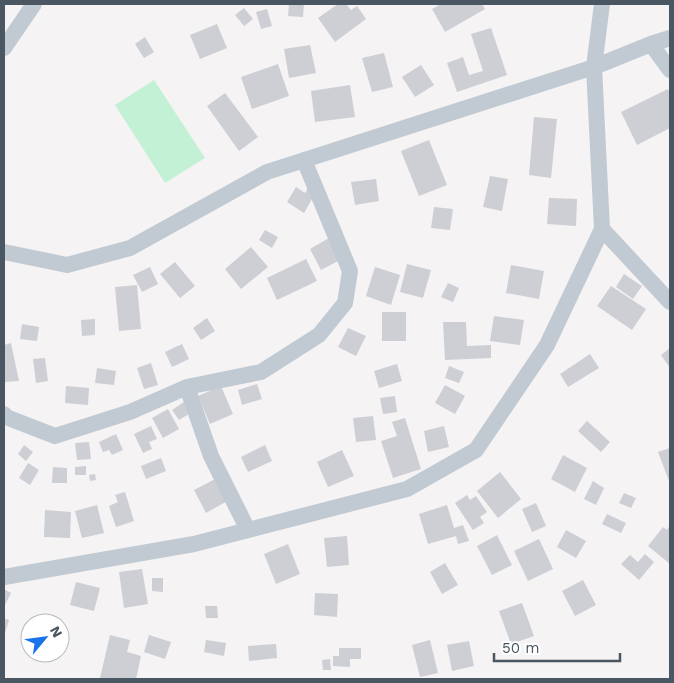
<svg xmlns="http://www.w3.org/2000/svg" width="674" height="683" font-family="'Work Sans',sans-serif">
<rect width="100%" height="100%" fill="#f5f3f3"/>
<path fill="#c3f1d5" d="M154,80L205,158L165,183L115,105Z"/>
<path fill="#cdcfd5" d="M289,4H304L303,17L288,16Z
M338,4H346L351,10L357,6L366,19L335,42L318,18Z
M441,4H482L485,9L445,32L432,9Z
M244,8L253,19L244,26L235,15Z
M267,9L272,26L261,29L256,12Z
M217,24L227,48L200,59L190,35Z
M491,28L507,75L457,92L447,63L463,57L469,75L483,71L471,34Z
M145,37L154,52L144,58L135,44Z
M310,45L316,73L289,78L284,49Z
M384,53L393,87L372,92L362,58Z
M278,64L289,96L252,109L241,77Z
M421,65L434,85L415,97L402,77Z
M350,85L355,117L315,122L311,91Z
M668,89L670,94V128L637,145L621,112Z
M225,93L258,137L239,151L207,106Z
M534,117L557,119L551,178L529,175Z
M429,140L447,185L419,196L401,151Z
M490,176L508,179L502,211L483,207Z
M376,179L379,201L355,205L351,182Z
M296,187L305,193L308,188L316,192L304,213L287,202Z
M549,198L577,199L576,226L547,224Z
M434,207L453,209L450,230L431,228Z
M265,230L278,237L272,248L259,240Z
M329,238L340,260L321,270L310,249Z
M251,247L268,267L241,289L225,269Z
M306,259L317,281L277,300L267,278Z
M175,262L195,286L180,298L160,274Z
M407,264L431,270L423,298L400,292Z
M511,265L544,271L539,299L506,293Z
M150,267L158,284L142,292L133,275Z
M375,267L400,275L391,305L366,296Z
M624,274L642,286L633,299L616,287Z
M448,283L459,288L453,302L441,297Z
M137,285L141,329L119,331L115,287Z
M611,286L646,309L632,330L597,306Z
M382,312H406V341H382Z
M494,316L524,320L520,345L490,341Z
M207,318L215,331L201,340L193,328Z
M95,319V335L82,336L81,320Z
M443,322H466L467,346L491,345V358L445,360Z
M22,324L39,327L37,341L20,339Z
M348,328L366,336L356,356L338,347Z
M11,343L19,381L4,382V345Z
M182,344L189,359L172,367L165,352Z
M670,348V368L661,355Z
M590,354L599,368L568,387L560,374Z
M45,358L48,381L36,383L33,359Z
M151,363L158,385L144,389L137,368Z
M397,364L402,381L379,388L374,371Z
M449,366L464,372L459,383L445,378Z
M97,368L116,371L114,385L95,383Z
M257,384L262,399L242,405L238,390Z
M445,385L465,396L455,414L435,403Z
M66,386L89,388L88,405L65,403Z
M221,386L233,414L210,424L198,396Z
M395,396L397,412L383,414L380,398Z
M187,400L194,411L179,420L172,410Z
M168,409L179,429L163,438L152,418Z
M373,416L376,440L356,442L353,418Z
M405,418L421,469L393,478L381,441L397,436L392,422Z
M587,421L610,442L601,452L578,431Z
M151,426L157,439L149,442L152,449L143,453L134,434Z
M444,426L449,447L428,452L424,431Z
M116,434L123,450L112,455L109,450L103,452L99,442Z
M89,442L91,459L77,460L75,443Z
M24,445L33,452L26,461L18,454Z
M265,445L272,461L248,472L241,457Z
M670,448V480L669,481L658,452Z
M342,450L354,476L328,487L317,462Z
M563,455L587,468L575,492L551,479Z
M161,458L166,471L146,479L141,466Z
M28,463L39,470L30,485L19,478Z
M86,466V475H75V467Z
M53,467L67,468V483H52Z
M500,472L521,499L498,518L477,491Z
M95,474L96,480L90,481L89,475Z
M219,477L231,499L206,513L194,490Z
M593,481L604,488L596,505L584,499Z
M125,492L134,521L116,527L109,506L118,502L115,495Z
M624,493L636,498L631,508L619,503Z
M467,495L470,500L476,496L487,512L480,517L484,523L473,530L455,503Z
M536,503L546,526L532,532L522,509Z
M97,505L104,533L82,538L75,511Z
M447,505L454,528L463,525L469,541L458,544L456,536L428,544L419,514Z
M45,510L71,512L70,538L44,537Z
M607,514L626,523L621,533L602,524Z
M670,525V564L648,546L663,527L667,530Z
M566,530L586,541L576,558L557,547Z
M497,535L512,565L492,575L477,546Z
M347,536L349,565L327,567L324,538Z
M539,539L553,569L528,581L514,551Z
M288,544L300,574L276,584L264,554Z
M645,554L654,562L639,580L621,564L630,555L638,562Z
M445,563L458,585L442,594L430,572Z
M142,569L148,604L124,608L119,572Z
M152,578H163V592L152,591Z
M583,580L596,605L575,616L562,591Z
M76,582L100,588L94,611L70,605Z
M4,589L11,593L4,607Z
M315,593L338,594L337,617L314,615Z
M522,603L534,636L511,644L499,611Z
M205,606H217L218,618H206Z
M4,618L9,620L4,636Z
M110,635L130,640L127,652L141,656L136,679L100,678Z
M149,635L171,642L165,659L144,652Z
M206,640L226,643L224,656L204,652Z
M430,640L438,673L420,677L412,645Z
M469,641L474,666L452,671L447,645Z
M276,644L277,658L249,661L248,646Z
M339,648H361V659H350V667L333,666V656H339Z
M330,659L331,670H323L322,660Z"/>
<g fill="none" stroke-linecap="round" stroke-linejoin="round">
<path stroke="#c1cad2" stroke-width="16" d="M651,44L670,70
M4,48L34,4
M602,229L670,302
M4,252L67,265L130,248L267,172L594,67L651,44L670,38
M187,387L211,456L248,530
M4,414L6,417L55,436L130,412L187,387L261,372L319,335L345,303L350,271L304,160
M4,577L194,544L407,489L476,450L547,345L602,229L594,67L602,4"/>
</g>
<rect width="674" height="683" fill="none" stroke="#4a5661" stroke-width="10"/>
<g transform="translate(45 638) rotate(61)"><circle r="24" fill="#ffffff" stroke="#b7bbc0"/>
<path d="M0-4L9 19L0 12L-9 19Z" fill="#1a73e8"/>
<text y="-8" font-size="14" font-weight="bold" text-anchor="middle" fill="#4a5661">N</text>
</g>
<path d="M494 653v8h126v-8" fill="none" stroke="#4a5661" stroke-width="2.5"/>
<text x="502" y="653" font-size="15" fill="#4a5661" stroke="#ffffff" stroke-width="4" paint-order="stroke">50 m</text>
</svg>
